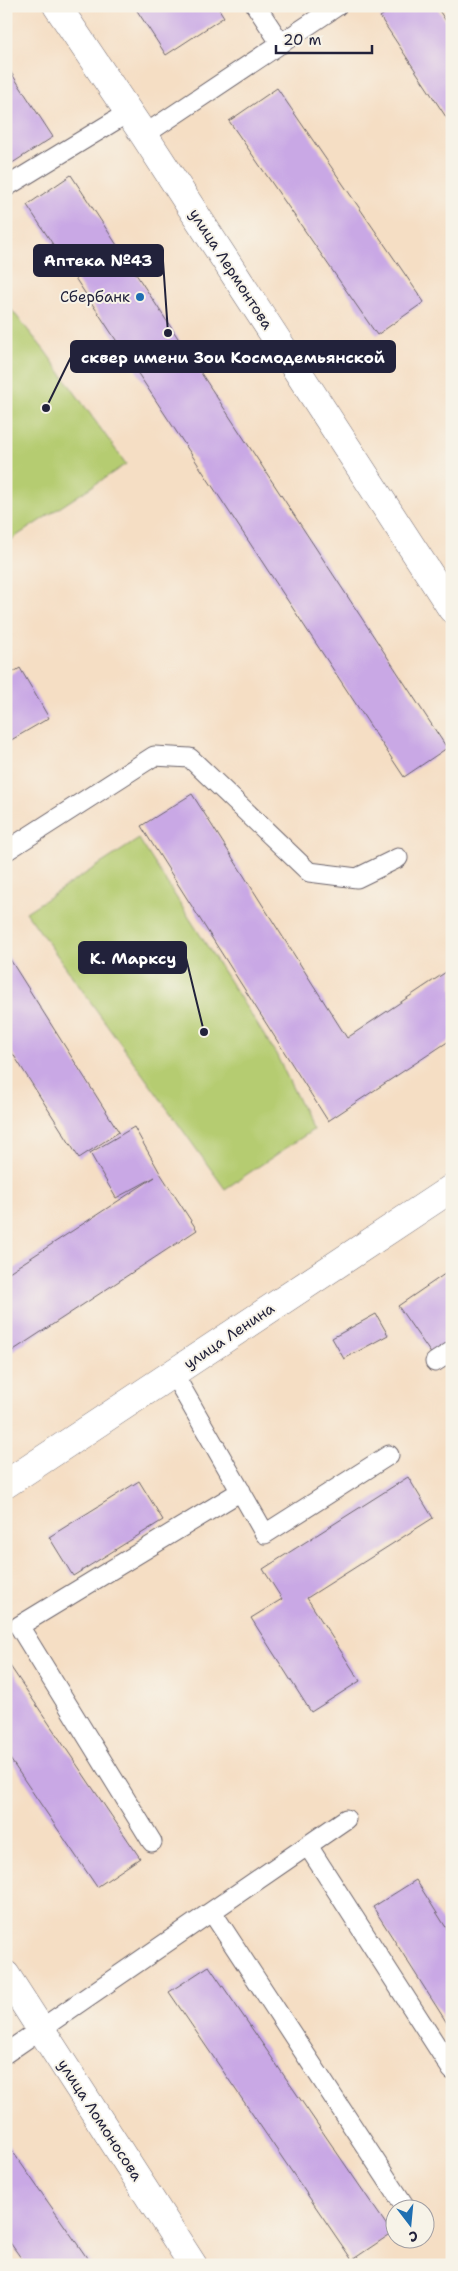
<svg xmlns="http://www.w3.org/2000/svg" width="458" height="2271" font-family="'Shantell Sans',sans-serif">
<rect width="100%" height="100%" fill="#f7f3e8"/>
<filter id="ink" filterUnits="userSpaceOnUse"><feTurbulence type="fractalNoise" baseFrequency=".02" numOctaves="2"/><feDisplacementMap in="SourceGraphic" scale="10" xChannelSelector="R" yChannelSelector="G"/><feConvolveMatrix kernelMatrix="1 2 1 2 8 2 1 2 1" color-interpolation-filters="sRGB"/></filter>
<filter id="wash" filterUnits="userSpaceOnUse"><feTurbulence type="fractalNoise" baseFrequency=".0096" numOctaves="4" result="noise"/><feDisplacementMap in="SourceGraphic" scale="20" xChannelSelector="R" yChannelSelector="G"/><feGaussianBlur stdDeviation="1.12" result="paint"/><feColorMatrix in="noise" values="0 0 0 0 0 0 0 0 0 0 0 0 0 0 0 0 0 1.4 0 .05"/><feComposite in="paint" operator="in"/></filter>
<g filter="url(#wash)">
<rect width="100%" height="100%" fill="#f5dec4"/>
<path fill="#b5cc71" stroke="#6c7756" d="M6,303L45,351L126,464L6,543Z
M139,839L276,1054L313,1130L225,1189L26,912Z"/>
<g id="blocks">
<path fill="#c9a8e5" d="M134,6H217L224,17L166,55Z
M395,6H436L452,30V126L380,17Z
M6,65L53,137L6,167Z
M277,88L424,302L377,335L229,121Z
M71,175L447,748L404,777L27,205Z
M20,668L49,718L6,743V677Z
M192,794L347,1038L452,968V1039L328,1121L141,826Z
M6,953L119,1132L79,1158L6,1043Z
M134,1127L160,1173L197,1230L6,1355V1274L155,1177L116,1198L90,1153Z
M452,1269V1342L432,1355L398,1306Z
M376,1314L388,1335L344,1359L332,1338Z
M408,1477L433,1518L307,1598L360,1681L311,1712L251,1618L282,1599L263,1569Z
M139,1481L163,1520L73,1576L49,1537Z
M6,1660L140,1858L97,1887L6,1753Z
M416,1880L452,1937V2031L373,1907Z
M209,1966L392,2233L352,2260L169,1992Z
M6,2142L92,2265H26L6,2237Z"/>
</g>
</g>
<g filter="url(#ink)">
<use href="#blocks" fill-opacity="0" stroke="#6c646b" stroke-width="1"/>
<g fill="none" stroke-linecap="round" stroke-linejoin="round">
<g stroke="#6c646b" stroke-width="21">
<path id="service" d="M256,6L281,44
M144,135L337,6
M6,187L129,112
M6,851L154,756L190,758L309,872L357,878L398,858
M435,1362L452,1351
M173,1373L265,1534L389,1455
M152,1842L19,1626L241,1491
M308,1846L452,2070
M212,1912L406,2208
M6,2053L346,1819"/>
</g>
<g stroke="#6c646b" stroke-width="29">
<path id="minor" d="M57,6L144,135L452,609
M6,1975L193,2265"/>
</g>
<g stroke="#6c646b" stroke-width="29">
<path id="secondary" d="M6,1484L452,1188"/>
</g>
<use href="#service" stroke="#fff" stroke-width="19"/>
<use href="#minor" stroke="#fff" stroke-width="28"/>
<use href="#secondary" stroke="#fff" stroke-width="28"/>
</g>
</g>
<circle fill="#1f6fb2" stroke="#f7f3e8" stroke-width="2" cx="140" cy="297" r="5"/>
<g text-anchor="middle" stroke-width="4" stroke-linejoin="round" paint-order="stroke">
<g font-size="15" fill="#22223b" stroke="#f7f3e8">
<text transform="translate(231 269) rotate(57)" y="5">улица Лермонтова</text>
<text transform="translate(229 1336) rotate(-34)" y="5">улица Ленина</text>
<text transform="translate(100 2120) rotate(57)" y="5">улица Ломоносова</text>
</g>
<g font-size="15" fill="#22223b" stroke="#f7f3e8" text-anchor="end">
<text x="130" y="302">Сбербанк</text>
</g>
</g>
<path fill="none" stroke="#22223b" stroke-width="2" d="M168 333L163 261M46 408L71 357M204 1032L186 958"/>
<g fill="#22223b" stroke="#f7f3e8" stroke-width="2">
<circle cx="168" cy="333" r="5"/>
<circle cx="46" cy="408" r="5"/>
<circle cx="204" cy="1032" r="5"/>
</g>
<g fill="#22223b" stroke="#22223b" stroke-width="2">
<rect x="34" y="245" width="129" height="31" rx="5"/>
<rect x="71" y="341" width="324" height="31" rx="5"/>
<rect x="79" y="942" width="107" height="31" rx="5"/>
</g>
<g font-size="16" text-anchor="middle" font-weight="bold" fill="#fff">
<text x="98" y="266">Аптека №43</text>
<text x="233" y="363">сквер имени Зои Космодемьянской</text>
<text x="133" y="964">К. Марксу</text>
</g>
<rect width="458" height="2271" fill="none" stroke="#f7f3e8" stroke-width="25"/>
<g transform="translate(410 2224) rotate(164)"><circle r="24" fill="#f7f3e8" stroke="#a29fa3"/>
<path d="M0-4L9 19L0 12L-9 19Z" fill="#1f6fb2"/>
<text y="-8" font-size="14" font-weight="bold" text-anchor="middle" fill="#22223b">С</text>
</g>
<path d="M276 45v8h96v-8" fill="none" stroke="#22223b" stroke-width="2.5"/>
<text x="283" y="45" font-size="15" fill="#22223b" stroke="#f7f3e8" stroke-width="4" paint-order="stroke">20 m</text>
</svg>
